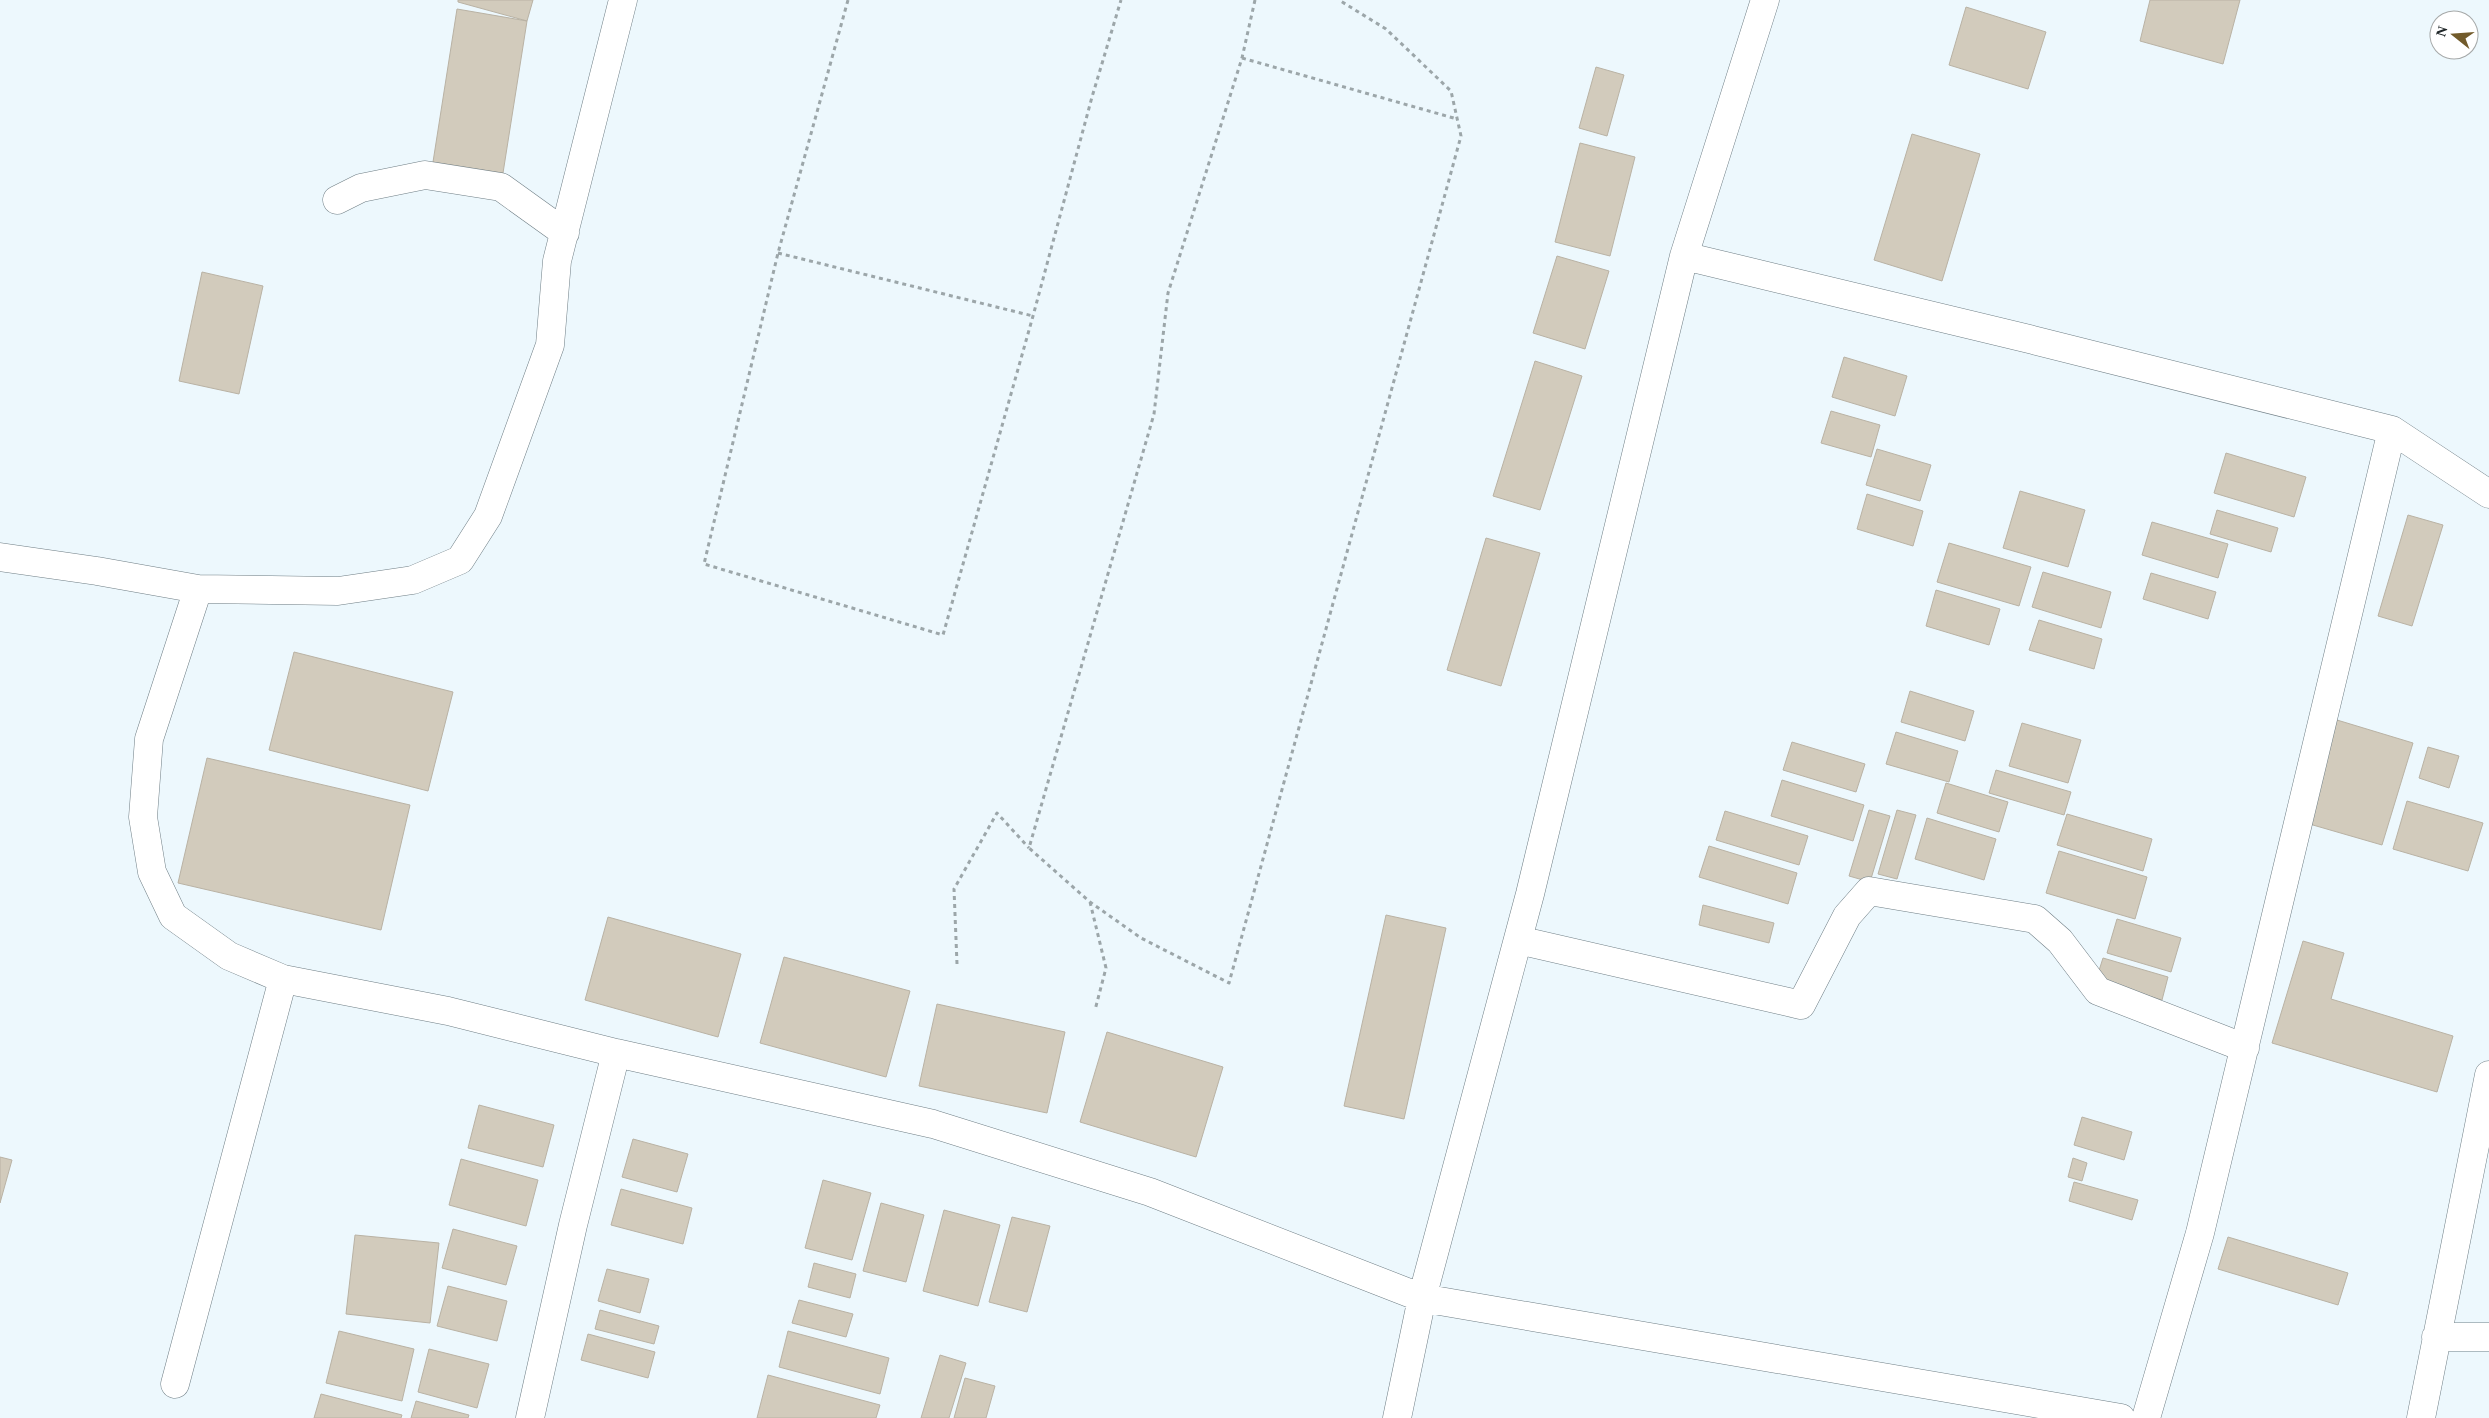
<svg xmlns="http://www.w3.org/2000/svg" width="2489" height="1418" font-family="'Times New Roman',serif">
<rect width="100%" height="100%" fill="#edf8fd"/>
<path fill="#d2cbbc" stroke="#b9b2a4" d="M458,0H533L527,21L458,2Z
M2150,0H2240L2223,64L2140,41Z
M1966,7L2046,32L2028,89L1949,65Z
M457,9L527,21L503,173L433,162Z
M1596,67L1624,75L1607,136L1579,128Z
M1912,134L1980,154L1942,281L1874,260Z
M1580,143L1635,157L1610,256L1555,242Z
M1557,256L1609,271L1585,349L1533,333Z
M202,272L263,286L239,394L179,381Z
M1844,357L1907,376L1895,416L1832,397Z
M1535,361L1582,376L1540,510L1493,496Z
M1831,411L1880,425L1871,457L1821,443Z
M1877,449L1931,465L1920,501L1866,485Z
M2226,453L2306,477L2294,517L2214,493Z
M2020,491L2085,510L2068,567L2003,548Z
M1867,494L1923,511L1913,546L1857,529Z
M2217,510L2278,528L2271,552L2210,534Z
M2408,515L2443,525L2412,626L2378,616Z
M2152,522L2228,544L2218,578L2142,555Z
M1486,538L1540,553L1501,686L1447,670Z
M1949,543L2031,567L2019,606L1937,582Z
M2043,572L2111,592L2101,628L2032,607Z
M2151,573L2216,592L2208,619L2143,599Z
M1936,590L2000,609L1989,645L1926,626Z
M2039,620L2102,639L2094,669L2029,650Z
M294,652L453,692L428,791L269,750Z
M1910,691L1974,711L1965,741L1901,722Z
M2337,720L2413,743L2382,845L2306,823Z
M2022,723L2081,740L2068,783L2009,766Z
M1896,732L1958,751L1949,782L1886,764Z
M1792,742L1865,764L1856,792L1783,770Z
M2428,747L2459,756L2449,788L2419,778Z
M207,758L410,805L381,930L178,883Z
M1996,770L2071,792L2064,815L1989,793Z
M1782,780L1864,805L1853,841L1771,816Z
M1946,783L2008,802L1999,832L1937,813Z
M2407,801L2483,823L2468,871L2393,849Z
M1869,810L1890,816L1870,882L1849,876Z
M1897,810L1916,815L1897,879L1878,874Z
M1725,811L1808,836L1799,865L1716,840Z
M2067,814L2152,839L2143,871L2057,845Z
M1927,818L1996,839L1984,880L1915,859Z
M1709,846L1797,873L1788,904L1699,877Z
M2059,851L2147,877L2135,919L2046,893Z
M1703,905L1774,923L1769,943L1699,925Z
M1386,915L1446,928L1404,1119L1344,1106Z
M608,917L741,954L718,1037L585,1000Z
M2117,919L2181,938L2171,972L2107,953Z
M2303,941L2344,953L2331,999L2453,1036L2437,1092L2272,1043Z
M784,957L910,991L886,1077L760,1043Z
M2103,958L2168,977L2162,1000L2096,980Z
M937,1004L1065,1032L1047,1113L919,1086Z
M1107,1032L1223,1067L1196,1157L1080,1122Z
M479,1105L554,1125L543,1167L468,1148Z
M2082,1117L2132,1132L2124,1160L2074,1145Z
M633,1139L688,1154L677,1192L622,1177Z
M0,1157L12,1160L0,1203Z
M2073,1158L2087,1163L2082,1181L2068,1177Z
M461,1159L538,1180L526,1226L449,1205Z
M823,1180L871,1193L852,1260L805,1248Z
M2074,1182L2138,1200L2132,1220L2069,1201Z
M621,1189L692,1208L683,1244L611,1225Z
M881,1203L924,1215L906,1282L863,1271Z
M944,1210L1000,1225L978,1306L923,1291Z
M1012,1217L1050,1226L1027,1312L989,1302Z
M453,1229L517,1246L506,1285L442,1268Z
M355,1235L439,1243L430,1323L346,1314Z
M2228,1237L2348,1273L2338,1305L2218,1269Z
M814,1263L856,1274L850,1298L808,1287Z
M607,1269L649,1279L640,1313L598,1301Z
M448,1286L507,1301L497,1341L437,1326Z
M799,1300L853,1314L846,1337L792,1323Z
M600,1310L659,1326L654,1344L595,1329Z
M339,1331L414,1349L402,1401L326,1383Z
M788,1331L889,1358L880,1394L779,1367Z
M588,1334L655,1352L648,1378L581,1360Z
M429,1349L489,1364L477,1408L418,1392Z
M940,1355L966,1363L949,1418H921Z
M768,1375L880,1405L876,1418H757Z
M965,1378L995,1386L986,1418H954Z
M321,1394L402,1415L401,1418H314Z
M416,1401L469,1415L468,1418H411Z"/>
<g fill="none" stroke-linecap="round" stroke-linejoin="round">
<g stroke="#6f7e85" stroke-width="29">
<path id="minor" d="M337,200L361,188L425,175L501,187L565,233
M1684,256L2033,340L2392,430L2489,494
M0,557L97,571L198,589L338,591L413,580L460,560L488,516L550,345L557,261L623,0
M198,589L149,739L143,817L152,872L173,916L229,956L283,979L448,1011L616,1053L573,1225L530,1418
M1518,940L1801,1005L1847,916L1869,891L2035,919L2060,941L2098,991L2245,1048
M616,1053L933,1124L1150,1192L1422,1298L2121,1418
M2436,1337H2489
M175,1384L283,979
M1397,1418L1422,1298L1530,894L1684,256L1765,0
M2146,1418L2200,1233L2392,430
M2421,1418L2489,1075"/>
</g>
<path stroke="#9ca6a9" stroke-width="3" stroke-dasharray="4 4" stroke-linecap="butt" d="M848,0L778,253L704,564L943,635L1033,316L1092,97L1121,0
M1255,0L1242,58L1168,293L1154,414L1029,848L1090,902L1141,938L1229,983L1461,136L1451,91L1386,29L1339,0
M1242,58L1457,119
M778,253L1033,316
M1090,902L1106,968L1095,1010
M957,964L954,889L997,813L1029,848"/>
<use href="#minor" stroke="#fff" stroke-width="28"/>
</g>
<g transform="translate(2454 35) rotate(287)"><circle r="24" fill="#ffffff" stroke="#a6a9a9"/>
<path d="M0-4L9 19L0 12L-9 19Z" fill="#725b2b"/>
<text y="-8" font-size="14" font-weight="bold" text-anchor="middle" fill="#202729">N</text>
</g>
</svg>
